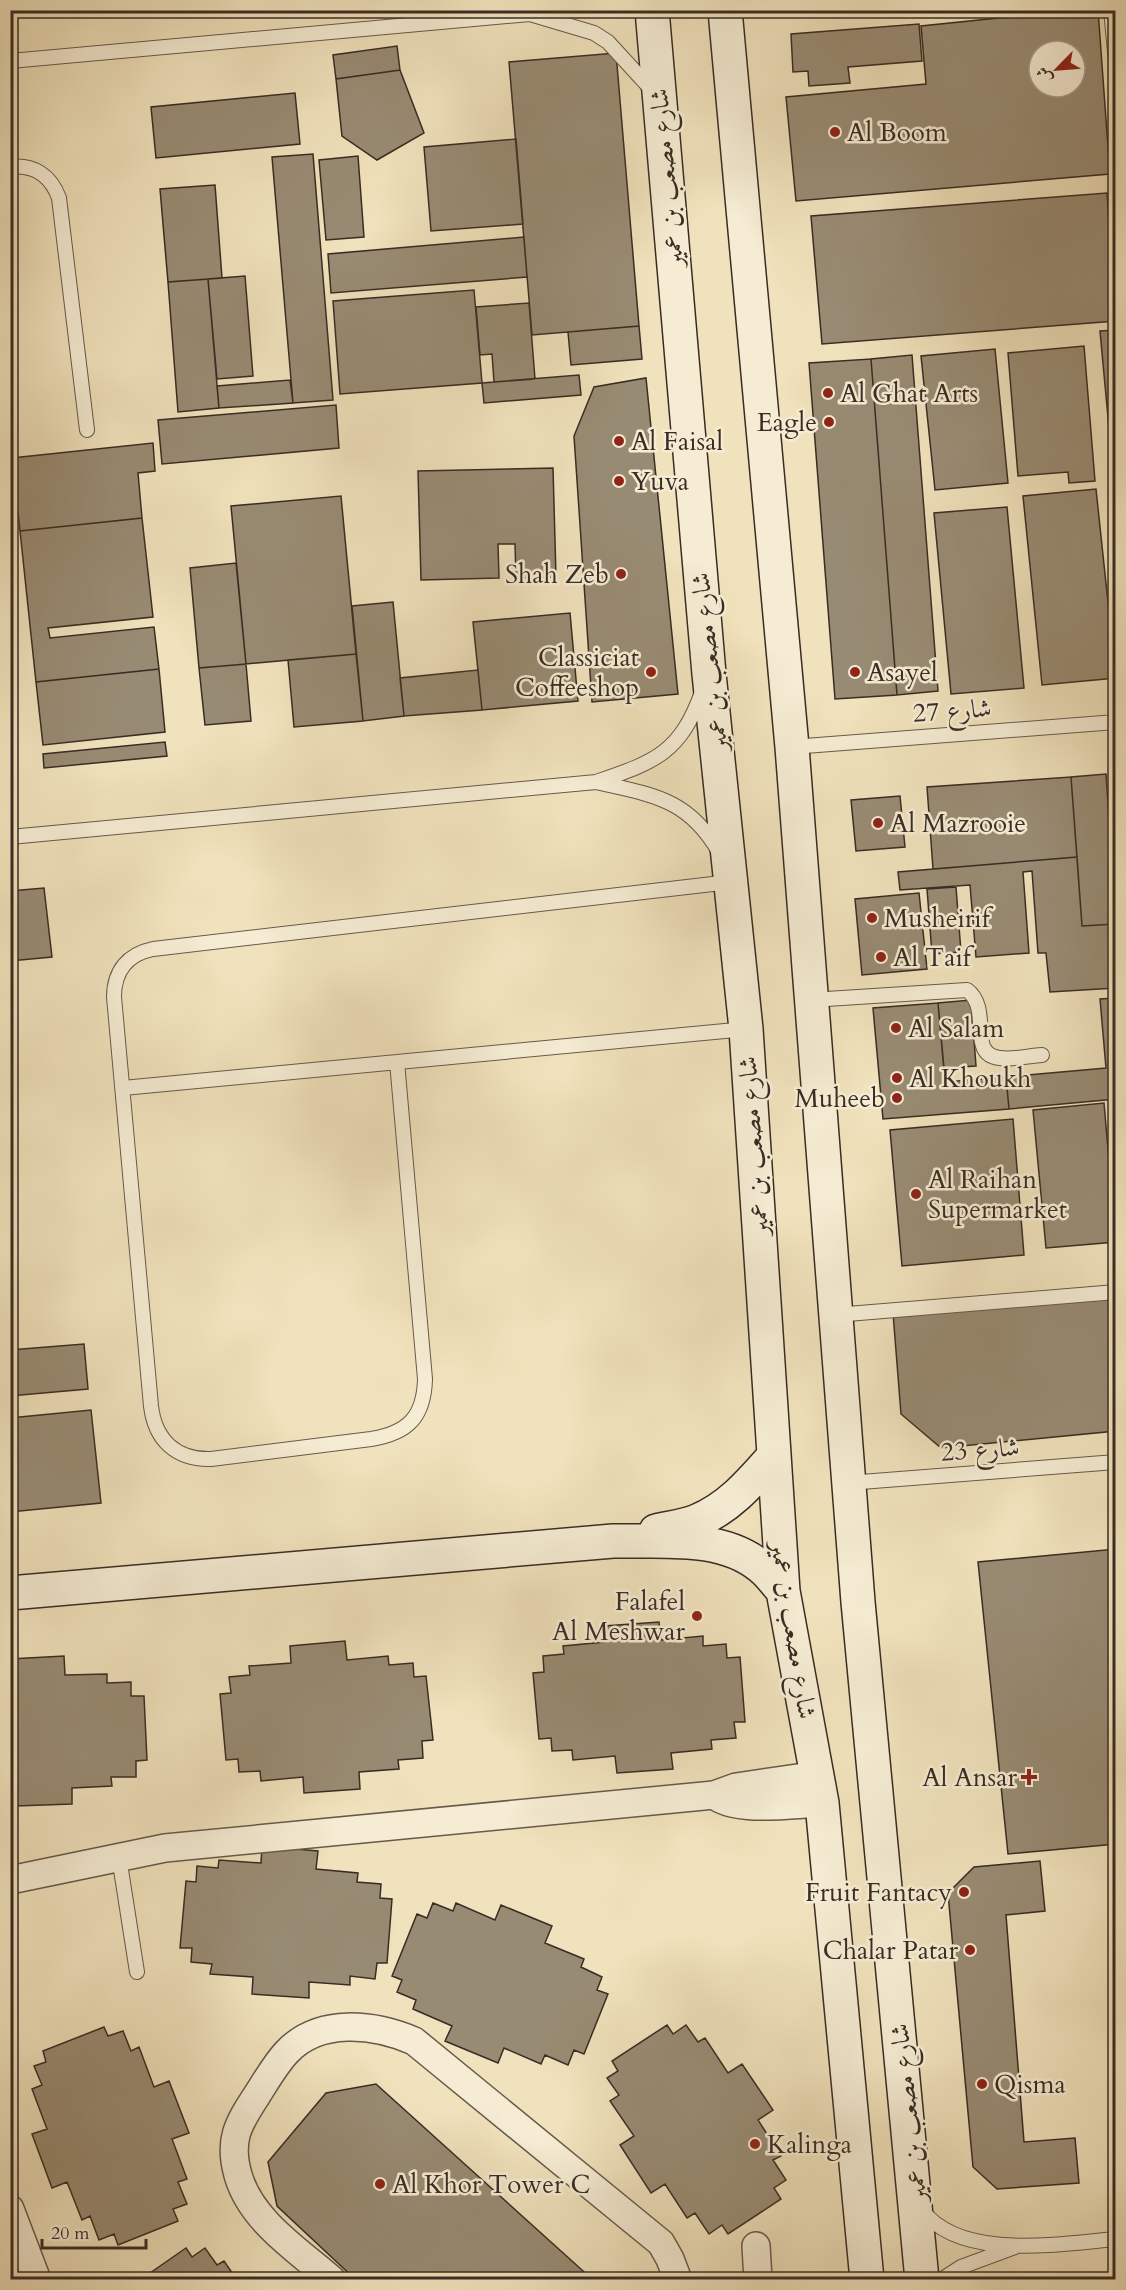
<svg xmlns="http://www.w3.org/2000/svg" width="1126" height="2290" font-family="Cardo,Amiri,serif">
<rect width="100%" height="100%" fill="#f0e2bc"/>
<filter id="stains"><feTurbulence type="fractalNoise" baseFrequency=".00333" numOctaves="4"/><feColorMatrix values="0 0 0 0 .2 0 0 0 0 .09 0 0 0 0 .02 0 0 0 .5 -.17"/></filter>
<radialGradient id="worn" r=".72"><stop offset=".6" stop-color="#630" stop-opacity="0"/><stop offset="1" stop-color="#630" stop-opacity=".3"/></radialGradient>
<path fill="#988b73" stroke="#392c24" stroke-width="1.5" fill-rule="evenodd" d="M1076,10H1098L1110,174L796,201L786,97L926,84L921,26ZM1039,51H1075V87H1039Z
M919,24L922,61L848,67L850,83L809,86L808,71L793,72L791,34Z
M397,46L400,70L336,79L333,55Z
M616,53L639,326L532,335L509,62Z
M400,70L424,133L377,160L342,136L336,79Z
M295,93L300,144L156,158L151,107Z
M516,139L523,224L431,231L424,147Z
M313,154L333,400L293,403L272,157Z
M358,156L364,237L326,240L319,160Z
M215,185L222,278L168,282L160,189Z
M1107,193L1116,321L822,344L811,216Z
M524,237L527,277L331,293L328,254Z
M245,276L253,376L217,379L208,279Z
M208,279L219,408L178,412L168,282Z
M474,290L482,383L340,394L333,301Z
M529,303L535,379L494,382L492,354L480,355L476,307Z
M639,326L642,359L571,365L568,332Z
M1116,330V504L1100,331Z
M1084,346L1095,481L1069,483L1068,472L1018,476L1008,353Z
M995,349L1008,483L935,490L921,356Z
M912,355L938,691L897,695L871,359Z
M871,359L897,695L835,699L809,363Z
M579,375L581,395L484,403L482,383Z
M646,378L678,694L592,702L574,436L594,387Z
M290,380L293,403L219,408L217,386Z
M336,405L339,448L162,464L158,420Z
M153,443L155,471L138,473L142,518L20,531L12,458Z
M553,468L556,577L516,578L515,544H498L499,578L421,580L418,471Z
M1096,489L1116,678L1042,685L1023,496Z
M341,496L356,654L246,664L231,506Z
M1007,507L1024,688L951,694L934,513Z
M142,518L153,617L48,628L50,638L154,627L159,669L36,682L20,531Z
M236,563L246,664L199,668L190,568Z
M393,602L404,716L363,721L352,606Z
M570,613L578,701L482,710L473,622Z
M356,654L363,721L294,727L288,660Z
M246,664L251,721L205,725L199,668Z
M159,669L165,732L43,745L36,682Z
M478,670L482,710L404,716L400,678Z
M165,742L167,756L44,768L43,754Z
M1106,774L1116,924L1082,926L1071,777Z
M1071,777L1077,857L933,869L927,787Z
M900,796L905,847L856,851L851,800Z
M1077,857L1082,926L1116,924V988L1050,992L1046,953H1038L1032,871L1023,872L1029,953L976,957L970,885L900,890L898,872Z
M956,887L961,952L932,954L927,889Z
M44,888L52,957L10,961V891Z
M919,893L927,969L862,975L855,899Z
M1116,998V1099L1009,1109L1006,1077L1106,1068L1100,999Z
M971,1000L976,1066L944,1068L938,1003Z
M938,1003L945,1082L1006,1077L1009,1109L883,1119L873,1008Z
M1104,1103L1116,1242L1046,1248L1033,1110Z
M1013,1119L1024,1255L902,1266L890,1130Z
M1116,1294V1431L941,1448L901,1414L893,1313Z
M84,1344L88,1389L10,1396V1350Z
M91,1410L101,1503L10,1512V1418Z
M1116,1549V1844L1008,1854L978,1562Z
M659,1622L661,1640L703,1636V1646L726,1644L727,1658L740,1657L745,1722H734L736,1738L711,1740L712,1749L671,1753L673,1769L617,1773L615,1756L573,1760L572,1750L552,1751L551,1738L539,1739L533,1673L544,1672L543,1656L564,1654L563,1646L605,1642L604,1626Z
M345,1641L347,1660L388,1656L389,1665L413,1663L414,1677L426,1676L433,1740L422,1741L423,1758L398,1760L399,1769L359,1772L360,1789L304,1793L303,1777L261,1781L260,1771L239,1772L238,1759L226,1760L220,1694L231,1693L229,1677L250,1675L249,1666L291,1663L290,1646Z
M64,1656L65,1675L107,1674V1683L131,1682V1696H144L147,1760L136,1761V1777H111L112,1786L72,1788V1804L16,1806L15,1789L10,1790V1659Z
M262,1846L318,1851L316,1869L358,1873L357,1882L381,1884L380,1898L392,1899L387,1963H377L375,1979L350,1976V1985L309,1982V1998L252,1994L253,1977L210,1974L212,1964L191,1962L192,1948H180L186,1881L196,1882L197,1866L218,1868L219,1860L261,1863Z
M1040,1861L1045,1911L1006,1915L1024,2142L1075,2138L1079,2183L997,2189L973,2167L948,1893L974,1867Z
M433,1903L453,1911L456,1903L495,1920L501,1905L552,1926L545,1943L584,1959L581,1967L602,1977L597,1990L608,1994L584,2054L574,2050L568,2065L545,2055L541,2064L504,2048L498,2063L445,2041L452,2026L413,2009L416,2000L397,1992L402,1980L392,1976L417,1914L427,1918Z
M667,2025L673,2034L686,2025L698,2042L705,2038L728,2073L742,2064L773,2110L758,2120L781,2156L773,2160L786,2180L774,2188L781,2199L728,2234L722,2225L709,2234L695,2213L687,2218L665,2184L651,2193L620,2145L634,2136L610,2101L619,2095L607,2078L618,2071L612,2061Z
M104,2027L108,2036L123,2031L131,2051L139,2047L154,2087L169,2081L189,2133L172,2139L187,2179L178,2182L187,2204L173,2209L178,2221L118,2245L114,2234L99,2240L90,2216L82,2220L67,2182L52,2188L32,2134L47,2129L32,2089L42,2085L34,2066L46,2062L43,2051Z
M376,2084L593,2280H356L277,2206L268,2162L326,2093Z
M186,2248L192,2257L205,2248L217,2265L224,2261L237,2280H140Z"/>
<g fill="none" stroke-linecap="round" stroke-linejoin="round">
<g stroke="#675a4a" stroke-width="16">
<path id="lane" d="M1111,10L1116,62
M530,14L594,33L608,42L652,90
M10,61L530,14L540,10
M10,167C34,164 51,176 59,198L87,430
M792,747L1116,722
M596,782C652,795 688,798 719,852
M10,837L596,782C654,762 680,754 702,692
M811,1000L967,990C993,1009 966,1055 1000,1058C1013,1060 1028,1056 1042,1055
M397,1062L425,1379C424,1417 408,1433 371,1439L211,1459C176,1460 155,1440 151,1406L114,997C114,971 128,954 153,949L730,882
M123,1088L746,1029
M835,1315L1116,1292
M848,1483L1116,1462
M119,1857L137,1972
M922,2210C960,2261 1059,2244 1116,2239
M941,2280L961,2267L1015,2247"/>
</g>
<g stroke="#675a4a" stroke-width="30">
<path id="street" d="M714,1795C736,1813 793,1804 822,1803
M10,1880L165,1848L714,1795L736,1787L818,1775
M10,2209L37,2280
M756,2246L758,2280
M332,2280C298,2250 251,2221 238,2175C228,2140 238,2124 257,2095C266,2081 275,2065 286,2053C319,2017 374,2024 414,2041L661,2243L670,2259L678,2280"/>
</g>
<g stroke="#392c24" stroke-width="36">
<path id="secondary" d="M652,10L709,674L746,1029L783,1591L822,1803L867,2280
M725,10L792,747L858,1602L922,2280
M656,1531C669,1528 685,1526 697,1521C729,1508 751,1482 773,1457
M10,1593L613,1541C661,1542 722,1534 761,1567C769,1573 776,1583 783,1591"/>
</g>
<use href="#lane" stroke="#f5ecd3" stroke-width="14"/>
<use href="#street" stroke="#f5ecd3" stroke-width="27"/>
<use href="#secondary" stroke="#f5ecd3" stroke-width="33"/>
</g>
<g fill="#8f2418" stroke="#f5ecd3" stroke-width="2">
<circle cx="835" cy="132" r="6"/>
<circle cx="828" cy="393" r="6"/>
<circle cx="829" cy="422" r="6"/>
<circle cx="619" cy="441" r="6"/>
<circle cx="619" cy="481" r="6"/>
<circle cx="621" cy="574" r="6"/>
<circle cx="651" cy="672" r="6"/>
<circle cx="855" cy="672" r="6"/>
<circle cx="878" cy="823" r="6"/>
<circle cx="872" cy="918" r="6"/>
<circle cx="881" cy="957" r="6"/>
<circle cx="896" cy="1028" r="6"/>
<circle cx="897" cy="1078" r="6"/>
<circle cx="897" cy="1098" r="6"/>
<circle cx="916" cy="1194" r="6"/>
<circle cx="697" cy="1616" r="6"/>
<path d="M1026 1768h6v6h6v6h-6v6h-6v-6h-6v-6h6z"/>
<circle cx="964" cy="1892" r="6"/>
<circle cx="970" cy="1950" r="6"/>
<circle cx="982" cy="2084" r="6"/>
<circle cx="755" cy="2144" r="6"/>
<circle cx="380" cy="2184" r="6"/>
</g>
<g text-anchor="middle" stroke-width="5" stroke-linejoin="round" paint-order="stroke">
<g font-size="26" fill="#392c24" stroke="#f5ecd3" text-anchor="start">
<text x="847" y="141">Al Boom</text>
<text x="840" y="402">Al Ghat Arts</text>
<text x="817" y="431" text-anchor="end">Eagle</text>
<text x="631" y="450">Al Faisal</text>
<text x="631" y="490">Yuva</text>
<text x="609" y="583" text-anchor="end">Shah Zeb</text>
<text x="639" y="666" text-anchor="end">Classiciat<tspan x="639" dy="30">Coffeeshop</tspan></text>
<text x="867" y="681">Asayel</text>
<text x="890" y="832">Al Mazrooie</text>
<text x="884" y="927">Musheirif</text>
<text x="893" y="966">Al Taif</text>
<text x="908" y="1037">Al Salam</text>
<text x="909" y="1087">Al Khoukh</text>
<text x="885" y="1107" text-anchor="end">Muheeb</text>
<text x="928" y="1188">Al Raihan<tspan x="928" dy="30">Supermarket</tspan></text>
<text x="685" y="1610" text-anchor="end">Falafel<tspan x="685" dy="30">Al Meshwar</tspan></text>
<text x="1017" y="1786" text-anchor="end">Al Ansar</text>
<text x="952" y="1901" text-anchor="end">Fruit Fantacy</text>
<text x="958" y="1959" text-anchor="end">Chalar Patar</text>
<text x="994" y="2093">Qisma</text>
<text x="767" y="2153">Kalinga</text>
<text x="392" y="2193">Al Khor Tower C</text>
</g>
<g font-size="26" fill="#392c24" stroke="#f5ecd3">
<text transform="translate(666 178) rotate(-95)" y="9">شارع مصعب بن عمير</text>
<text transform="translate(709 662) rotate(-96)" y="9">شارع مصعب بن عمير</text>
<text transform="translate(952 710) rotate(-4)" y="9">شارع 27</text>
<text transform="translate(753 1146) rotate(-94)" y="9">شارع مصعب بن عمير</text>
<text transform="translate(980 1449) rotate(-4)" y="9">شارع 23</text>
<text transform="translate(794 1630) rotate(81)" y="9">شارع مصعب بن عمير</text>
<text transform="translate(908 2113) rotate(-96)" y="9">شارع مصعب بن عمير</text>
</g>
</g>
<rect width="1126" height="2290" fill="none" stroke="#f0e2bc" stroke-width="36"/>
<rect x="12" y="12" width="1102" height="2266" fill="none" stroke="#392c24" stroke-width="3"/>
<rect x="18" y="18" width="1090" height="2254" fill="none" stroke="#392c24" stroke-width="1.5"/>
<g transform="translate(1057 69) rotate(245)"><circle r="28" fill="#f5ecd3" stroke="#aa9f8d" stroke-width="1.5"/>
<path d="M0-4.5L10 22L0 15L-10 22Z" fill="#8f2418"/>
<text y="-9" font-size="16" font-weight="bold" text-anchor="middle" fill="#392c24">ش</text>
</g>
<path d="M42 2239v9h104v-9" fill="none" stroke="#392c24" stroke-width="3"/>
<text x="51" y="2239" font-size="18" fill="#392c24" stroke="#f5ecd3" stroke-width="4.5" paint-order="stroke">20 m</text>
<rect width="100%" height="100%" filter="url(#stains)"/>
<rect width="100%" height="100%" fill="url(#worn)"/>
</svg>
